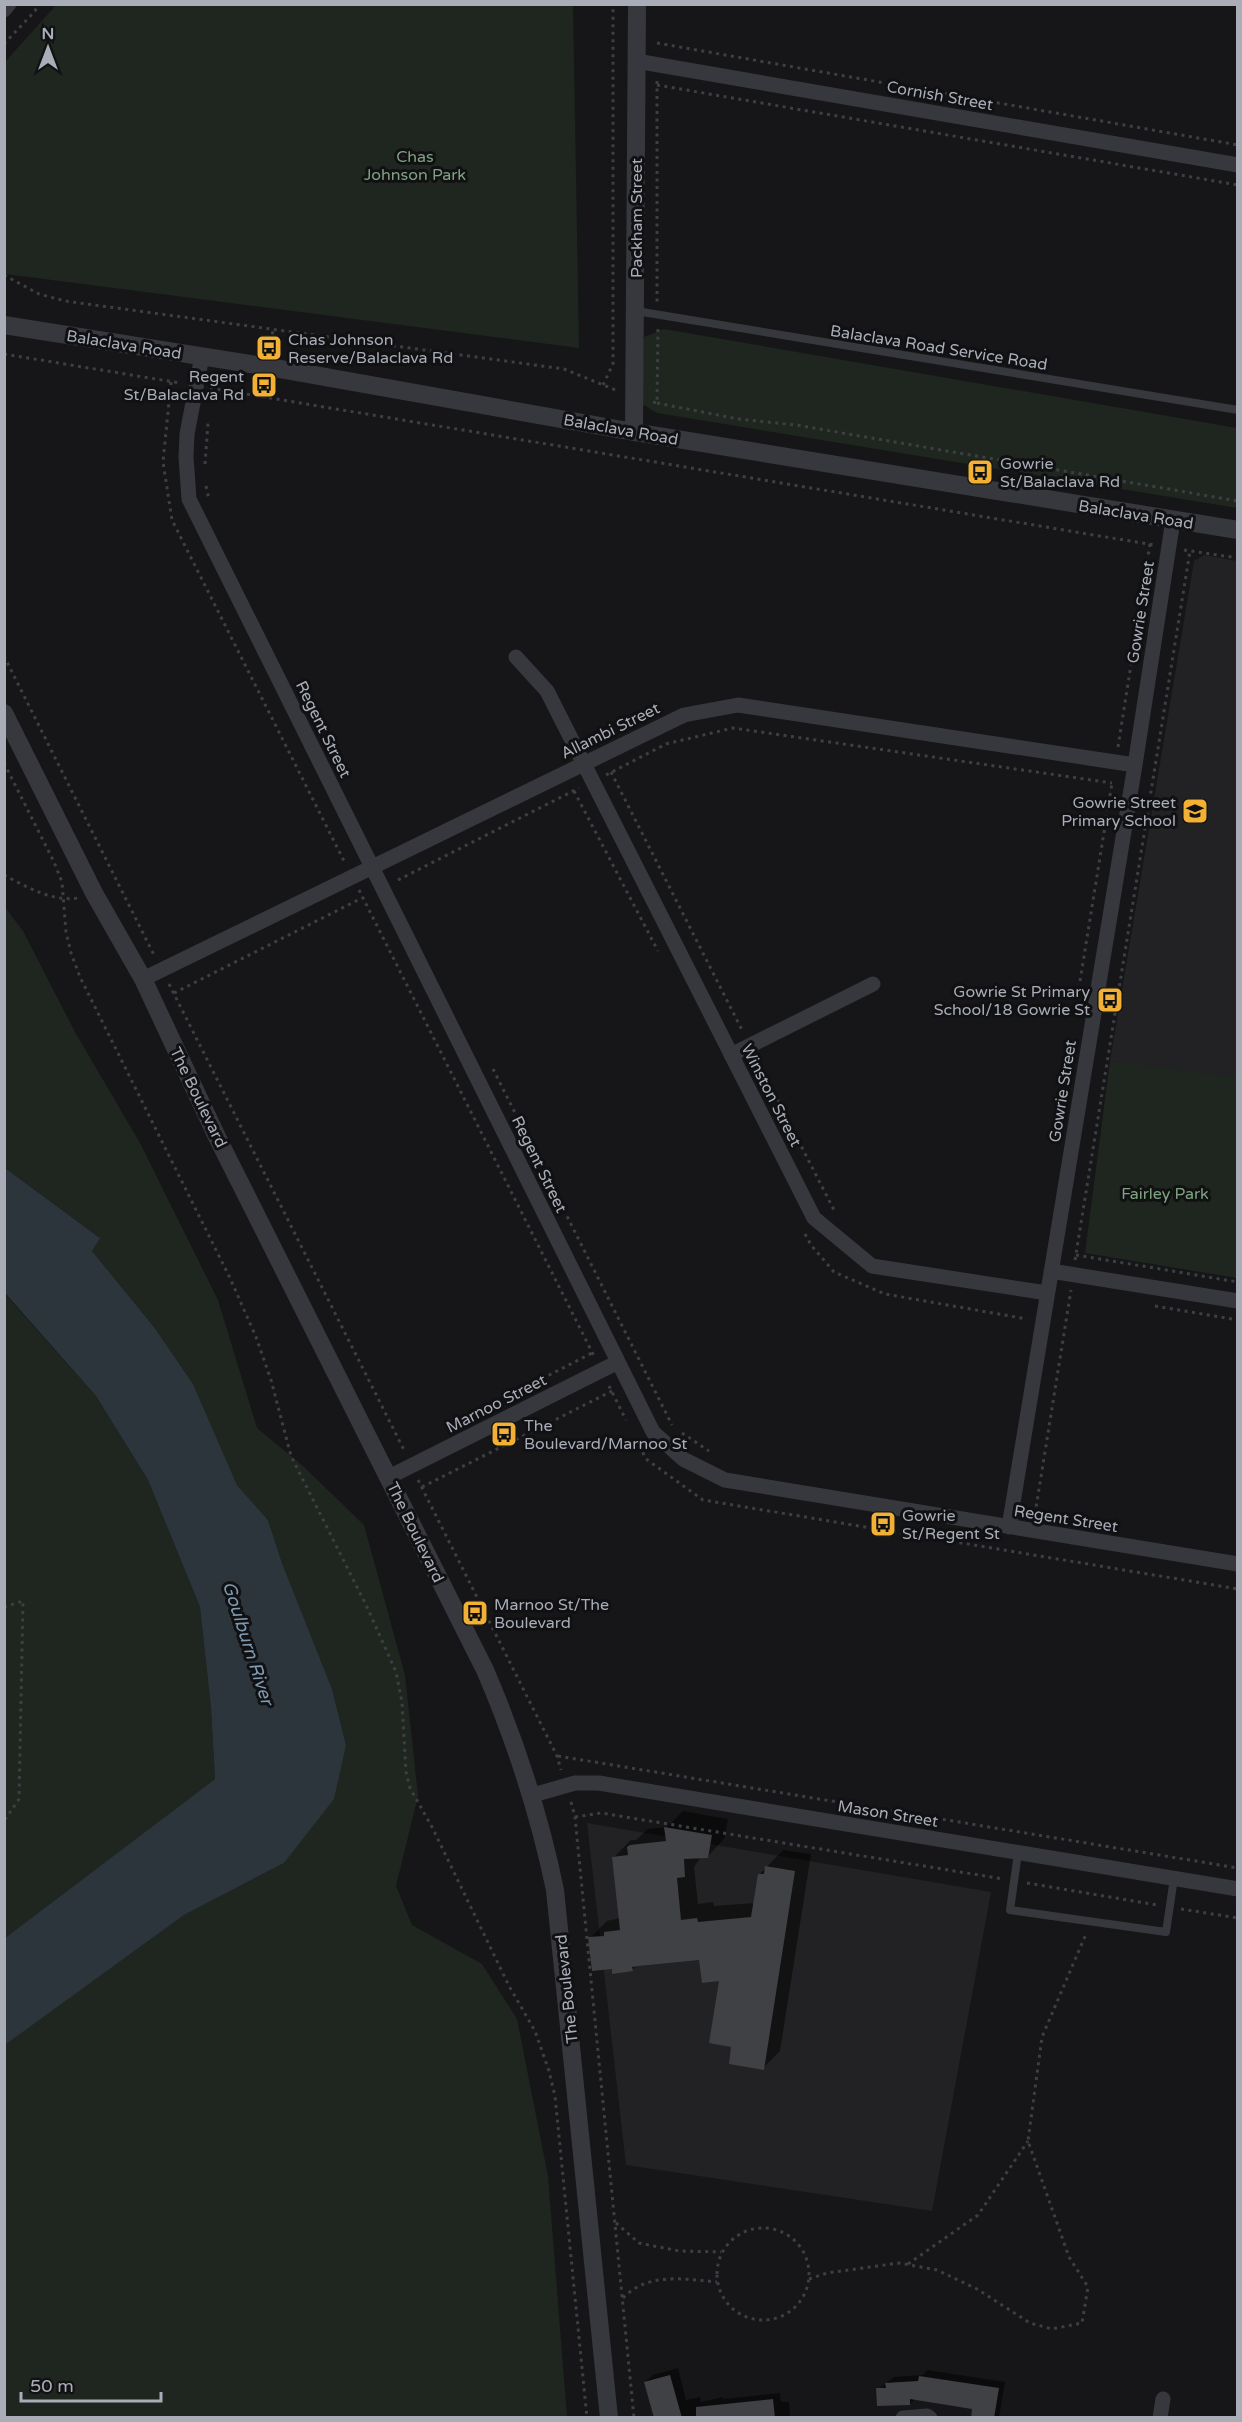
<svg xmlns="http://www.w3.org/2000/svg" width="1242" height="2422" font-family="'Varela Round',sans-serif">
<rect width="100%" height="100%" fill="#161618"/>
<path fill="#222225" d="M1204,555L1237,561V1081L1110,1061L1194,561Z
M587,1823L991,1892L932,2211L626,2165Z"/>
<path fill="#1e261f" d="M57,4L573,5L579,348L5,274V62Z
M664,329L1237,428V508L657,413L642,404L644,337Z
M4,906L23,931L75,1032L140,1143L218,1300L257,1428L303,1466L364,1525L405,1675L418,1796L396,1886L412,1925L482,1964L517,2019L548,2176L567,2417H5V2045L184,1915L284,1863L346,1745L332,1689L282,1563L268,1520L237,1485L193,1384L154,1327L92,1251L99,1237L5,1168Z
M1110,1061L1237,1077V1278L1085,1253Z
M4,1293L96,1396L148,1480L200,1607L211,1708L215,1779L5,1938Z"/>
<path fill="#2c353c" d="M5,1168L100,1238L92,1251L154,1327L193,1384L237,1485L268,1520L282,1563L332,1689L346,1745L334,1799L284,1863L184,1915L5,2045V1938L215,1779L211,1708L200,1607L148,1480L96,1396L5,1293Z"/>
<path fill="#0007" d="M683,1811L728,1819L724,1839L708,1856L701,1857L694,1867L698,1904L713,1902L714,1906L755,1903L760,1874L783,1850L811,1854L780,2051L763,2068L733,2045L721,1979L701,1959L638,1964L632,1970L613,1967L590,1938L607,1921L620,1918L614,1857L631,1840H636L648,1829L667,1827Z
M678,2368L686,2400L700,2397L701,2402L722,2397L723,2399L780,2393L781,2402H789L790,2416L654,2418L645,2382L653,2375Z
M927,2370L1005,2382L999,2418H972L974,2408L915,2399L910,2404L878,2389L894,2377L923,2375Z"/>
<path fill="#404145" d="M664,1827L712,1835L708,1858L684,1859L685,1877L677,1878L681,1920L697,1918L698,1922L751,1917L758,1874H764L765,1866L795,1871L764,2070L729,2064L731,2047L709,2043L719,1981L702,1983L699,1960L638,1966L632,1967L633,1971L612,1974V1969L592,1971L588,1937L604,1936V1932L620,1930L612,1857L628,1855L627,1847L630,1845L666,1841Z
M670,2375L682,2418H654L644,2382Z
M919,2376L999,2388L994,2418H971L972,2409L910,2399V2405L877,2406L876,2388H886L885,2383L918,2381Z
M773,2399L775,2418H696V2407Z"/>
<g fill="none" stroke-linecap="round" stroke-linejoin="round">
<path stroke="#3d3f44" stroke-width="3" stroke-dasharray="3 4.5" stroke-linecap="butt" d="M657,43L1238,145
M4,44L35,11L38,4
M657,81V303
M657,85L1238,185
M4,275L39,294L65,301L564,369L618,391
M270,349L273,330
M4,354L180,383
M171,382L163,462L172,520L345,863
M603,385L613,364V4
M210,388L1154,545
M266,398L267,385
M653,402L657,403L658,327
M657,403L738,419L796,425L1238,501
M205,464L208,423
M206,486L209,500
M1184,550L1238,558
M4,656L155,957
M1118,747L1150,544
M4,763L54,862L62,882L66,932L71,953L80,977L230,1278L256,1337L271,1380L291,1456L367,1607L396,1672L402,1702L406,1772L410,1788L432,1827L509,1986L535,2031L549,2071L555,2096L587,2418
M611,772L742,1030
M606,775L666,744L733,728L1112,783
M574,791L658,951
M4,875C27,887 52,902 78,898
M398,880L579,788
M359,890L594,1356
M1080,981L1112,783
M169,984L405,1452
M174,993L362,898
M757,1060L835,1212
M493,1069L672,1425
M805,1234L811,1245L834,1272L885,1294L1027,1319
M1076,1255L1238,1282
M1075,1260L1190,551
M1155,1306L1238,1320
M609,1386L626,1420
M522,1389L592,1353
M682,1433L709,1451
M636,1439L646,1459L703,1500L1238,1589
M418,1480L557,1756L561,1770
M422,1487L612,1391
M1035,1514L1071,1290
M4,1607L23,1601L19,1799L4,1821
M558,1756L1238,1868
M571,1802L575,1817L634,2418
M575,1817L601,1813L1003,1879
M1027,1883L1157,1905
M1181,1909L1238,1918
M616,2223L639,2243L679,2251L721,2252
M717 2274a46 46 0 1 1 92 0a46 46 0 1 1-92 0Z
M908,2264L978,2215L1028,2141
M809,2279L827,2273L899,2263L937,2270L977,2289L1030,2323L1052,2329L1082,2323L1088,2287L1069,2257L1028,2141L1042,2037L1086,1934
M623,2298C648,2272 684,2279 717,2282"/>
<path stroke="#37383d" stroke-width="8" d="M636,311L1238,410
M1018,1853L1010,1910L1166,1932L1174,1878"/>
<path stroke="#37383d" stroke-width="15" d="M4,10L9,4
M636,61L1238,165
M202,356L187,434L186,457L189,499L653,1432L683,1459L725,1480L1238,1564
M516,657L547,691L814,1218L872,1266L1047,1293
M143,979L684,715L738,705L1135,765
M731,1055L873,984
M1051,1271L1238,1301
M389,1477L618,1362
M1009,1527L1135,765L1173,520
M533,1795L575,1783H599L1238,1889
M903,2418L927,2416L930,2418
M1160,2418L1163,2399"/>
<path stroke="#37383d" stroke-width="18" d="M4,325L269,367L634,432L1238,530
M634,432L637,4
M4,713L94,893L143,979L217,1137L485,1670C516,1742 539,1813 555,1890L609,2418"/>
</g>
<defs>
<g id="bus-square" transform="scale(1.35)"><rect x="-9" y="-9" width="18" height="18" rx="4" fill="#f2b134" stroke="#111113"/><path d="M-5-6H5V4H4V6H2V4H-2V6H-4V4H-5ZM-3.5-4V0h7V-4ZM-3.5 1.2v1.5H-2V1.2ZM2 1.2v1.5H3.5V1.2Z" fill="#111"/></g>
<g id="school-square" transform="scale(1.35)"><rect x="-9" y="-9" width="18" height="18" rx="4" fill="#f2b134" stroke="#111113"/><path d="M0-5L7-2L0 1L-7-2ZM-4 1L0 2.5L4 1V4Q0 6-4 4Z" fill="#111"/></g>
</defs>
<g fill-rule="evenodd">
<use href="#bus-square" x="269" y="348"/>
<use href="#bus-square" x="264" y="385"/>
<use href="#bus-square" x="980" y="472"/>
<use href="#school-square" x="1195" y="811"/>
<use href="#bus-square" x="1110" y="1000"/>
<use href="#bus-square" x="504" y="1434"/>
<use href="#bus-square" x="883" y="1524"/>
<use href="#bus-square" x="475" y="1613"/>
</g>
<g text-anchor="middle" stroke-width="6" stroke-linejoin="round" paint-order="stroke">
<g font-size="16" fill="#a8adb8" stroke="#111113">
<text transform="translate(940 95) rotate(10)" y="6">Cornish Street</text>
<text transform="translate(636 218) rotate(-90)" y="6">Packham Street</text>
<text transform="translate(124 344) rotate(9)" y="6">Balaclava Road</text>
<text transform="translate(939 347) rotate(9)" y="6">Balaclava Road Service Road</text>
<text transform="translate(621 429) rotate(10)" y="6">Balaclava Road</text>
<text transform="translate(1136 514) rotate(9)" y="6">Balaclava Road</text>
<text transform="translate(1140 612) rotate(-81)" y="6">Gowrie Street</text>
<text transform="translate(324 729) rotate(64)" y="6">Regent Street</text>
<text transform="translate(610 730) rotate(-26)" y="6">Allambi Street</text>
<text transform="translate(1062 1091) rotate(-81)" y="6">Gowrie Street</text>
<text transform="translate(772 1095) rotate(63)" y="6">Winston Street</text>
<text transform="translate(199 1097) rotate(64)" y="6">The Boulevard</text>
<text transform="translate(540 1164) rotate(64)" y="6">Regent Street</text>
<text transform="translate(496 1403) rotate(-27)" y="6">Marnoo Street</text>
<text transform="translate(1066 1518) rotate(9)" y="6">Regent Street</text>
<text transform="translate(416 1532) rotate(64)" y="6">The Boulevard</text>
<text transform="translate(888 1813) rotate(9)" y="6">Mason Street</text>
<text transform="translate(566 1989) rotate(-96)" y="6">The Boulevard</text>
</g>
<g font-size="16" fill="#7fa381" stroke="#111113">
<text x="415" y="162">Chas<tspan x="415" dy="18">Johnson Park</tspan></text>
<text x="1165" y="1199">Fairley Park</text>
</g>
<g font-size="16" fill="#a8adb8" stroke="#111113" text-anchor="start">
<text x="288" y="345">Chas Johnson<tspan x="288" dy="18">Reserve/Balaclava Rd</tspan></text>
<text x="244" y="382" text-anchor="end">Regent<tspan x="244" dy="18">St/Balaclava Rd</tspan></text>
<text x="1000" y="469">Gowrie<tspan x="1000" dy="18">St/Balaclava Rd</tspan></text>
<text x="1176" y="808" text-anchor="end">Gowrie Street<tspan x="1176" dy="18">Primary School</tspan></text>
<text x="1090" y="997" text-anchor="end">Gowrie St Primary<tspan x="1090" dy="18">School/18 Gowrie St</tspan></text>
<text x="524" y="1431">The<tspan x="524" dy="18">Boulevard/Marnoo St</tspan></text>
<text x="902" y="1521">Gowrie<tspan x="902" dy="18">St/Regent St</tspan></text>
<text x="494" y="1610">Marnoo St/The<tspan x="494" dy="18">Boulevard</tspan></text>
</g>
<g font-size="18" font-style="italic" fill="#7f9bb3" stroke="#111113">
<text transform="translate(248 1643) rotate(72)" y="6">Goulburn River</text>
</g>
</g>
<rect width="1242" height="2422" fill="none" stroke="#a8adb8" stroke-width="12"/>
<g transform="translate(48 48)" stroke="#111113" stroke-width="4.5" paint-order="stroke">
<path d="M0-4.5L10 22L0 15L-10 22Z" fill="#a8adb8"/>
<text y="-9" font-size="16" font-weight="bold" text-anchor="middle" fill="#a8adb8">N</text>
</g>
<path d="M21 2392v9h140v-9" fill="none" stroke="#a8adb8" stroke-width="3"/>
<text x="30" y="2392" font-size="18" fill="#a8adb8" stroke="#111113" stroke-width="4.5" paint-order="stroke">50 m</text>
</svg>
